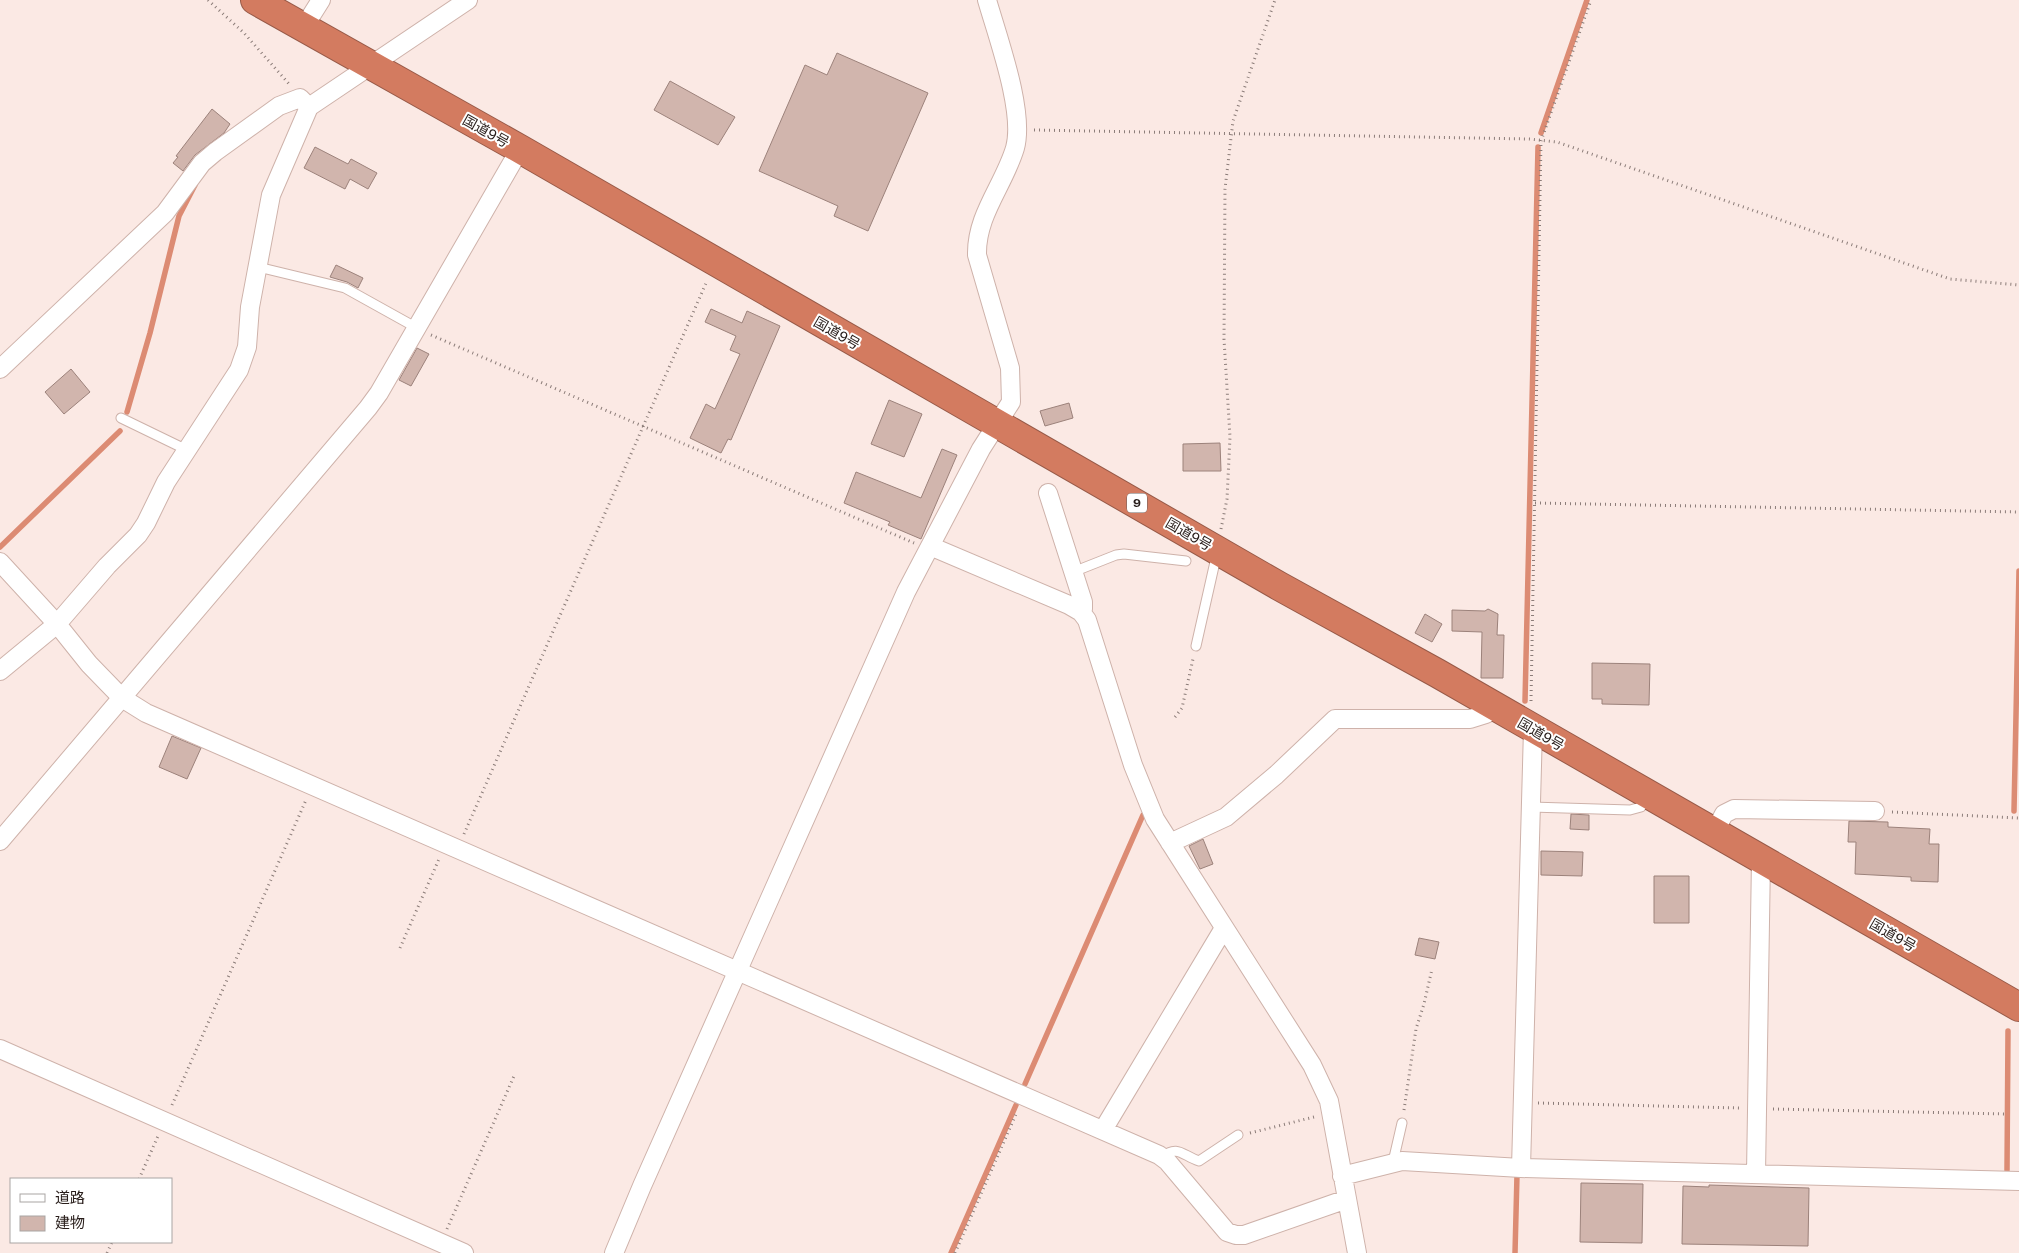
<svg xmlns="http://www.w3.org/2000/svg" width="2019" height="1253" font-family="'Public Sans','Noto Sans JP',sans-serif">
<rect width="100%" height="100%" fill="#fbe9e4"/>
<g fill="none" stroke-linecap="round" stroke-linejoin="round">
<path stroke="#dc8b73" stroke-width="5.5" d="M1541,133L1587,0
M127,412L150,333L179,216L195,185
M0,547L120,431
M1525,701L1538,147
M2014,811L2019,571
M1025,1084L1143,815
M2007,1170L2008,1031
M951,1253L1016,1105
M1515,1253L1517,1175"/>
</g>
<path fill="#d1b5ad" stroke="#9c827b" d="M837,53L928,93L868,231L834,216L838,206L759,171L805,65L827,75Z
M670,81L735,117L718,145L654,110Z
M212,109L230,124L224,133L195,155L183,171L173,163L178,157L176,156Z
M315,147L348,164L351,159L377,173L368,189L350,179L345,189L304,168Z
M336,265L363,278L358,288L347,282L330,277Z
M711,309L742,323L747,311L780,326L731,440L728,439L721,453L690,438L706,404L715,409L740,354L730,350L736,336L705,322Z
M417,348L429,354L411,386L399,380Z
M71,369L90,392L64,414L45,392Z
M889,400L922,414L904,457L871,444Z
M1069,403L1073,418L1045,426L1040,411Z
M1220,443L1221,471H1183V444Z
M942,449L957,455L921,539L888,525L890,522L844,503L856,472L921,498Z
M1488,609L1498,614L1497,635H1504L1503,678H1481L1482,632L1452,631V610L1485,611Z
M1425,614L1442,624L1432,642L1415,633Z
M1592,663L1650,664L1649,705L1602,704V699H1592Z
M172,736L201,748L187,779L159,767Z
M1571,814L1589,815V830L1570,829Z
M1849,821L1888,822V827L1930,829L1929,844H1939L1938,882L1911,881V877L1855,874L1856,842H1848Z
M1203,839L1213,864L1200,869L1189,846Z
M1541,851L1583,852L1582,876L1541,875Z
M1654,876H1689V923H1654Z
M1419,938L1439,942L1435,959L1415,955Z
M1581,1183L1643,1184L1642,1243L1580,1242Z
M1709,1185L1809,1188L1808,1246L1682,1244L1683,1186L1709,1187Z"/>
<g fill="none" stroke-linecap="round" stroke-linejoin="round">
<g stroke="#ceb2aa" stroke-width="11">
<path id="lane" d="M258,267L345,288L417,328
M121,418L187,450
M1073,572L1116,555L1124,554L1186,561
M1196,646L1217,553
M1531,807L1630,810L1641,807L1647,798
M1162,1157C1178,1144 1183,1156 1199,1161L1238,1135
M1393,1162L1402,1123"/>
</g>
<g stroke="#ceb2aa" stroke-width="20">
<path id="street" d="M304,27L321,0
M0,369L165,213L202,163L215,152L279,106L300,98L309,107
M1048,493L1083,602V609L1081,612
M930,546L1069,605L1081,612L1087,620L1133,765L1155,819L1312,1065L1329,1101L1357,1253
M0,562L57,624L89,664L122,698L146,713L1159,1155L1167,1161L1227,1232L1236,1235H1244L1347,1199
M0,671L57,624L107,566L138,535L146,523L166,482L239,370L247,347L250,307L271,195L309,107L468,0
M1714,833L1724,814L1734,809L1875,811
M0,841L368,408L379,393L520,149
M1170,843L1226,817L1276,775L1335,719H1470L1486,714L1493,705
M0,1049L464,1253
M1103,1130L1224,928
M1521,1168L1533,729
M1756,1174L1761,859
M1342,1176L1402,1161L1521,1168L2019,1181
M614,1253L642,1186L906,592L981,449L1011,402L1010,368L977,255C976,215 1004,185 1015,148C1025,112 998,38 987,0"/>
</g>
<g stroke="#975a48" stroke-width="30">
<path id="highway" d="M255,0L520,149L1279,586L1437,673L2019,1007"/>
</g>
<path stroke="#8b7c78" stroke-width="3" stroke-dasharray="1 4" stroke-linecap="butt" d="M208,0L244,33L289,84
M1034,130L1529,139L1557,142L1950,279L2019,285
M431,335L914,543
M1535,503L2019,512
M1221,529L1227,499L1230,437L1224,339L1225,189L1233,121L1275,0
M1531,701L1541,141L1591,0
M1175,717L1182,708L1193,659
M1892,812L2019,818
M464,834L707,281
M400,948L439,859
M1538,1103L1739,1108
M172,1105L306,800
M1773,1109L2006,1114
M1404,1110L1416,1029L1424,1004L1432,969
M1250,1133L1314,1117
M139,1179L158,1136
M447,1229L514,1076
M107,1253L112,1242
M955,1253L1017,1112"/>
<use href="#lane" stroke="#fff" stroke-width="9"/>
<use href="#street" stroke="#fff" stroke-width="18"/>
<use href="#highway" stroke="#d37b60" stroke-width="28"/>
</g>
<g text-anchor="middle" stroke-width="4" stroke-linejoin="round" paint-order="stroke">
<rect fill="#fff" stroke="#68615f" stroke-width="1" x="1127" y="493.5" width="20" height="19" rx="4"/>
<g font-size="12" font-weight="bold" fill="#281d1a">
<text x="1137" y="507">9</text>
</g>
<g font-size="14" fill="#281d1a" stroke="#fff">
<text transform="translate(486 131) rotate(29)" y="5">国道9号</text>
<text transform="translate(837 333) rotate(30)" y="5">国道9号</text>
<text transform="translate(1189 534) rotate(30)" y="5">国道9号</text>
<text transform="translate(1541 734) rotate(30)" y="5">国道9号</text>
<text transform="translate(1893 935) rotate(30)" y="5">国道9号</text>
</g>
</g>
<rect x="10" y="1178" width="162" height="65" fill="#ffffff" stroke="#a9a5a3"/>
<rect x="20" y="1194" width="25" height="8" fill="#ffffff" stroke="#a9a5a3"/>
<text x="55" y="1203" font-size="15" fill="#281d1a">道路</text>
<rect x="20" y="1216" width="25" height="15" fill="#d1b5ad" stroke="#a9a5a3"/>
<text x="55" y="1228" font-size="15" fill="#281d1a">建物</text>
</svg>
